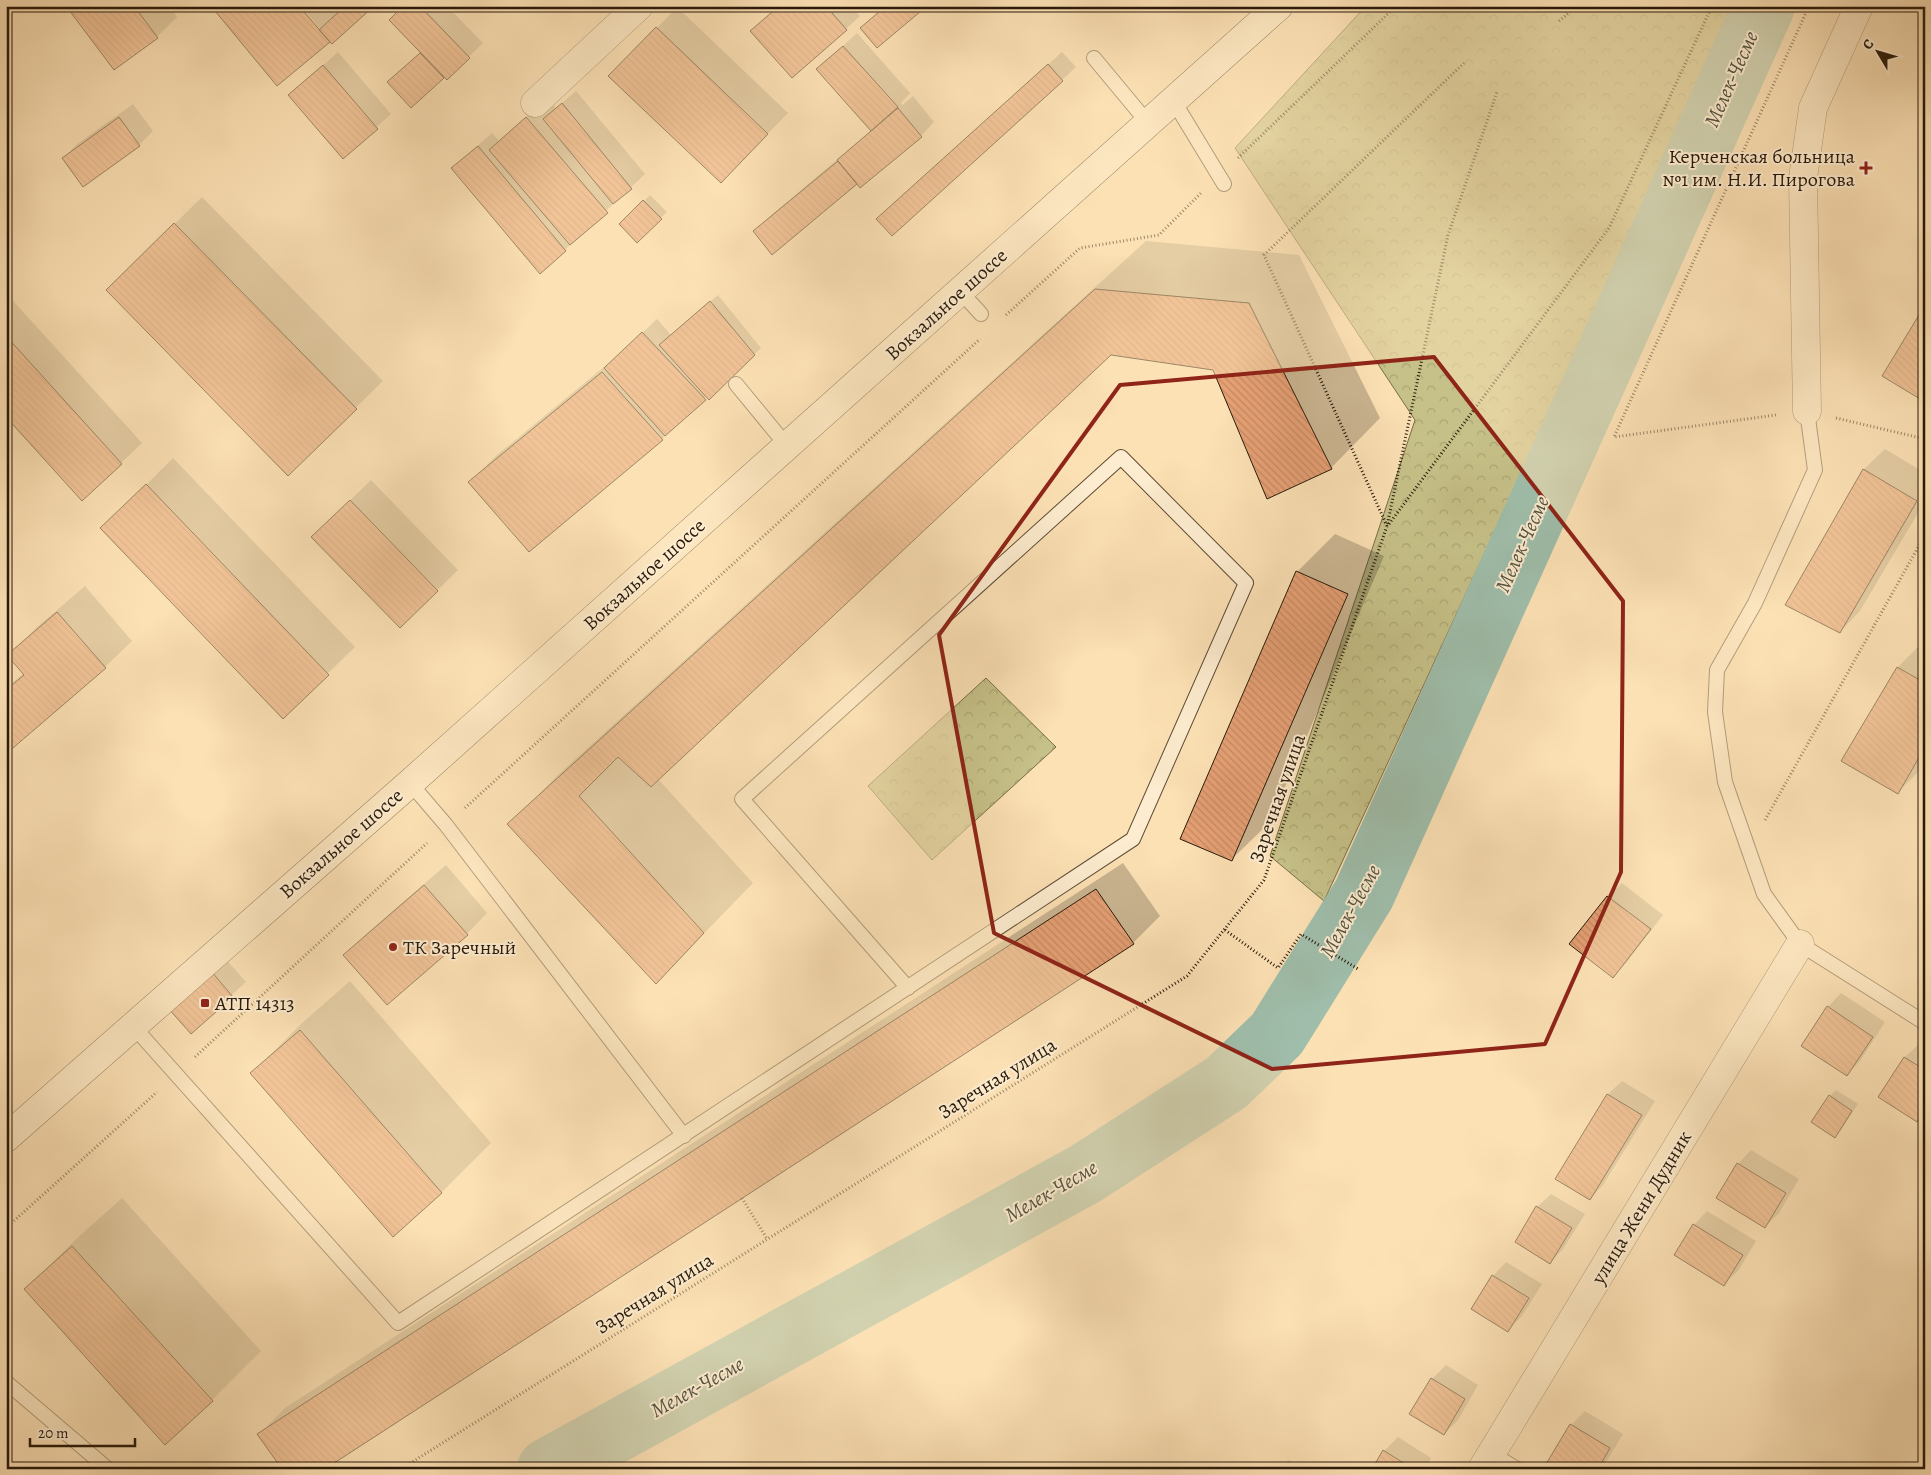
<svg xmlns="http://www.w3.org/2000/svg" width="1931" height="1475" font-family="Alegreya,serif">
<defs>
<pattern id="park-crowns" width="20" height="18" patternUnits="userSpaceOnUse" patternTransform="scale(1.25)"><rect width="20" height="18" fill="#c6c188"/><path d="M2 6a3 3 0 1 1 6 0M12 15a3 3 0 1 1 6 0" fill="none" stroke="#aaa574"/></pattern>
<pattern id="building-back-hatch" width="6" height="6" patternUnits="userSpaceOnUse" patternTransform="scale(1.25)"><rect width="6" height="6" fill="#e6a074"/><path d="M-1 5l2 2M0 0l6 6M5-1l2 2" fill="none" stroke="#c58963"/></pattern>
</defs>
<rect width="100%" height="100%" fill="#fce1b5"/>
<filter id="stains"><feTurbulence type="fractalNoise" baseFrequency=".004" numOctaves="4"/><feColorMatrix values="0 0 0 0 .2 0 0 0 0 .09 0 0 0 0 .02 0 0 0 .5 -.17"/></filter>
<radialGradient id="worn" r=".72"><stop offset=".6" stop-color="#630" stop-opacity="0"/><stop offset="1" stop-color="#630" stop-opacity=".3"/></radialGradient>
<path fill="url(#park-crowns)" stroke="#776d48" d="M1366,6H1737L1324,901L1270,856L1415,420L1235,148Z
M986,678L1056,747L932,860L868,786Z"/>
<path fill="#0003" d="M68,6H170L177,17L157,37Z
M301,6H372L277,85L320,29Z
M405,6H447L483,43L447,78L444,76L411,107L403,69L421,52Z
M778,6H852L860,16L846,29L752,31Z
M677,7L788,113L741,161L657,28Z
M857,33L910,93L901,103L902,105L913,96L934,122L921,136L857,182L755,231L768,218L872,130L832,56Z
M338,52L391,114L343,157L290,95Z
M1062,52L1076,67L1062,80L892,205Z
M576,91L645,174L565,250L452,168L492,133L499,141L547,98L556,108Z
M133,104L153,131L139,145L84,185L64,158L77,144Z
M650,195L667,212L637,241L621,224Z
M202,197L383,381L288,474L108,290Z
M1146,241L1299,255L1380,418L1331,468L1214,369L1111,353L658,779L753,883L656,983L509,824L558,775Z
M6,250L11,256L6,261Z
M6,293L142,443L121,463L6,416Z
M718,295L761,348L709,398L707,396L662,439L470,482L497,455L622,352L657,319L671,335Z
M1885,449L1925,473V501L1860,611L1840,632L1787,604L1864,469Z
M173,458L355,647L283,717L129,502Z
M371,480L458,570L400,627L334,516Z
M1335,534L1384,556L1270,822L1232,859L1297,572Z
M85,586L132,641L105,667L6,752V688L24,673L9,656L35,629Z
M1918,647L1925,651V760L1918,772L1898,792V667Z
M1123,863L1160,916L1133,943L259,1434L285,1408Z
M446,865L487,913L467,934L345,955L365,935Z
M1622,883L1663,915L1626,963L1613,976L1571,944L1608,897Z
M225,958L246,982L191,1032L170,1008Z
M350,981L491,1143L442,1192L393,1235L252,1073L301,1024Z
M1841,993L1885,1022L1860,1061L1847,1075L1828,1007Z
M1919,1044L1925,1048V1112L1917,1121L1880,1096L1905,1057Z
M1622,1081L1655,1101L1603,1185L1590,1199L1556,1179L1608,1094Z
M1836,1090L1858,1104L1841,1130L1835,1136L1830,1096Z
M1751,1150L1799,1179L1779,1213L1765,1227L1738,1164Z
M1551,1194L1585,1214L1563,1249L1550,1262L1537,1207Z
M122,1198L261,1351L212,1400L26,1289L75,1240Z
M1707,1211L1756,1241L1738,1271L1724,1284L1694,1225Z
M1506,1262L1542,1284L1522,1316L1508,1330L1493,1276Z
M1446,1365L1478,1385L1458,1420L1444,1434L1432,1379Z
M1585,1411L1623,1434L1602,1469H1556L1547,1463L1571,1425Z
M1398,1437L1431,1458L1425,1469H1373L1384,1451Z
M1288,1460L1302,1469H1280Z"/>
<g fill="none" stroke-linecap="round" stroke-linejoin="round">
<path stroke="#9fbeab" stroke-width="62" d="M548,1469L1085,1174L1226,1083L1277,1034L1364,894L1764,6"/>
</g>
<path fill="url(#building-back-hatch)" stroke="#281909" d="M66,6H134L158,38L114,70Z
M211,6H299L330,42L277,86Z
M345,6H374L332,44L319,30Z
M403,6H420L470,58L447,80L389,20Z
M779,6H826L847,30L792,78L750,31Z
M886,6H927L877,48L860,28Z
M656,27L768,134L721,183L608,76Z
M843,46L898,107L871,131L816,69Z
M420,53L444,78L411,108L387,82Z
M1048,64L1063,81L892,236L876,219Z
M323,65L378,129L343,159L288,95Z
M562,103L632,189L613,204L543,119Z
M898,108L922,137L860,188L837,160Z
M119,117L140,146L83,187L62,158Z
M526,117L608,213L570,245L489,150Z
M478,146L566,251L540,274L451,168Z
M838,161L857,184L772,255L753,231Z
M643,200L662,219L637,243L619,224Z
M174,223L357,409L288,476L106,290Z
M1095,289L1249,303L1332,469L1267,499L1213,370L1111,355L651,787L618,757L579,796L704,933L656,984L507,824Z
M710,301L755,355L709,400L659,345Z
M1925,305V402L1882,376Z
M642,332L706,400L665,436L604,368Z
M6,336L122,464L82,501L6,417Z
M602,372L663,440L529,552L468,482Z
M1863,469L1917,501L1840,633L1785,605Z
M146,484L329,675L283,719L100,528Z
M350,500L438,591L400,628L311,537Z
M1296,571L1348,594L1232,861L1180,839Z
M57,612L106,668L6,754V690L24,675L7,655Z
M1897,667L1925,683V747L1898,794L1841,761Z
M424,885L468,935L387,1005L343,955Z
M1096,889L1134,944L325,1469H282L257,1434Z
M1607,896L1651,929L1613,978L1569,944Z
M211,971L233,997L191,1034L168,1008Z
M1827,1006L1873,1037L1847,1076L1801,1046Z
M300,1030L442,1193L393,1237L250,1073Z
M1904,1057L1925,1070V1110L1917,1122L1878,1097Z
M1607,1094L1642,1115L1590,1200L1555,1179Z
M1829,1095L1852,1111L1835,1138L1811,1122Z
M1737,1163L1786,1193L1765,1228L1716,1198Z
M1536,1206L1572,1228L1550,1264L1515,1242Z
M1693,1224L1743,1255L1724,1286L1674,1255Z
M72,1246L213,1401L165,1445L24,1289Z
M1492,1275L1529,1298L1508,1332L1471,1309Z
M1431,1378L1465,1399L1444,1435L1409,1414Z
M1570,1424L1610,1448L1598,1469H1554L1546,1464Z
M1383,1450L1413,1469H1372Z"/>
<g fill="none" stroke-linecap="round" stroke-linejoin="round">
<g stroke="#5d4b34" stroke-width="16">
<path id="lane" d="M1094,58L1148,123
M1173,100L1224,184
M960,291L981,314
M736,384L787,446
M1807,411L1815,470L1755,603L1717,670L1715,712L1725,782L1764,894L1800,944L1925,1023
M410,783L446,825L684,1136
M133,1026L398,1323L1133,839L1246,583L1121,457L742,799L908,988
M6,1382L108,1469
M1492,1454L1517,1469"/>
</g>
<g stroke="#5d4b34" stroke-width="29">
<path id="street" d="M535,103L639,6
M1807,411L1803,178L1813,108L1859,6
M1482,1469L1800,944"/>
</g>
<g stroke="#281909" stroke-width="29">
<path id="secondary" d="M6,1138L410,783L1279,6"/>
</g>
<path stroke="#281909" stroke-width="3" stroke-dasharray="1 2.5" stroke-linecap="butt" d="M1559,21L1577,6
M1238,158L1396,6
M1006,315L1080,248L1159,235L1201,193
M1776,415L1614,437L1809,6
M1836,418L1925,439
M1389,524L1609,228L1712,6
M1387,526L1264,255L1464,63
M465,808L980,339
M1765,820L1925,535
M1225,930L1278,968L1301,934L1358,969
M195,1057L427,843
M742,1198L767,1239
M6,1228L157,1092
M401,1469L1187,976L1264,880L1387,526L1448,235L1497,92"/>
<use href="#lane" stroke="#fdeccf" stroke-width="14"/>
<use href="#street" stroke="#fdeccf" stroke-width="28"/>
<use href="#secondary" stroke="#fdeccf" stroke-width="28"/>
</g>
<path d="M0 0H1931V1475H0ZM1434,357L1623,601L1621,872L1545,1044L1272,1069L994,933L939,635L1120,385Z" fill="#fce1b5" fill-opacity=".55" fill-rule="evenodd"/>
<path fill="none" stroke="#8f2418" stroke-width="4" stroke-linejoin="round" d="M1434,357L1623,601L1621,872L1545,1044L1272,1069L994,933L939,635L1120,385Z"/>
<g fill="#8f2418" stroke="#fdeccf" stroke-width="2">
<path d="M1863.5 160.5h5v5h5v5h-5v5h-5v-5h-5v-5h5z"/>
<circle cx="393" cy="947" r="5"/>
<rect x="200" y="998" width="10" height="10" rx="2.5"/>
</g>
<g text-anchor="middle" stroke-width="4" stroke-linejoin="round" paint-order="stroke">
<g font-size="20" fill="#281909" stroke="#fdeccf" text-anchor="start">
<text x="1855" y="163" text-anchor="end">Керченская больница<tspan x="1855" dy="23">№1 им. Н.И. Пирогова</tspan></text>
<text x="403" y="954">ТК Заречный</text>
<text x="215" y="1010">АТП 14313</text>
</g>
<g font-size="20" fill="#281909" stroke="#fdeccf">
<text transform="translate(946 304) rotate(-42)" y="7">Вокзальное шоссе</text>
<text transform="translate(644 574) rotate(-42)" y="7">Вокзальное шоссе</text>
<text transform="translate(1277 798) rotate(-71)" y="7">Заречная улица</text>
<text transform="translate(341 843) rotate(-41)" y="7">Вокзальное шоссе</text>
<text transform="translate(997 1078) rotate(-32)" y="7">Заречная улица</text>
<text transform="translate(1641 1207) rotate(-59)" y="7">улица Жени Дудник</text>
<text transform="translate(654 1293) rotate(-32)" y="7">Заречная улица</text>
</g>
<g font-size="21" font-style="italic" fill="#525342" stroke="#fdeccf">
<text transform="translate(1731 79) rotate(-66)" y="7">Мелек-Чесме</text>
<text transform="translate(1522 544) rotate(-66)" y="7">Мелек-Чесме</text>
<text transform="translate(1350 911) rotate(-61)" y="7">Мелек-Чесме</text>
<text transform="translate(1051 1191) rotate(-30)" y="7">Мелек-Чесме</text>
<text transform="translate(697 1387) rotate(-29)" y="7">Мелек-Чесме</text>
</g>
</g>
<rect width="1931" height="1475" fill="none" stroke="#fce1b5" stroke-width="25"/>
<rect x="8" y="8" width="1916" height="1460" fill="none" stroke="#281909" stroke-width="2.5"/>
<rect x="12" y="12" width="1906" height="1450" fill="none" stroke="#281909"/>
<g transform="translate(1878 52) rotate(308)" stroke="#fdeccf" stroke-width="4" paint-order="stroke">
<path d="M0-4L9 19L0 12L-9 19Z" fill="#281909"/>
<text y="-8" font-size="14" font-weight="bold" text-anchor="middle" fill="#281909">С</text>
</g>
<path d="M30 1438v8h105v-8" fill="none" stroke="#281909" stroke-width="2.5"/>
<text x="38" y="1438" font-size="15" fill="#281909" stroke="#fdeccf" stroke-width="4" paint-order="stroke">20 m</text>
<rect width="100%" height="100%" filter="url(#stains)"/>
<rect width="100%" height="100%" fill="url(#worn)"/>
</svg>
